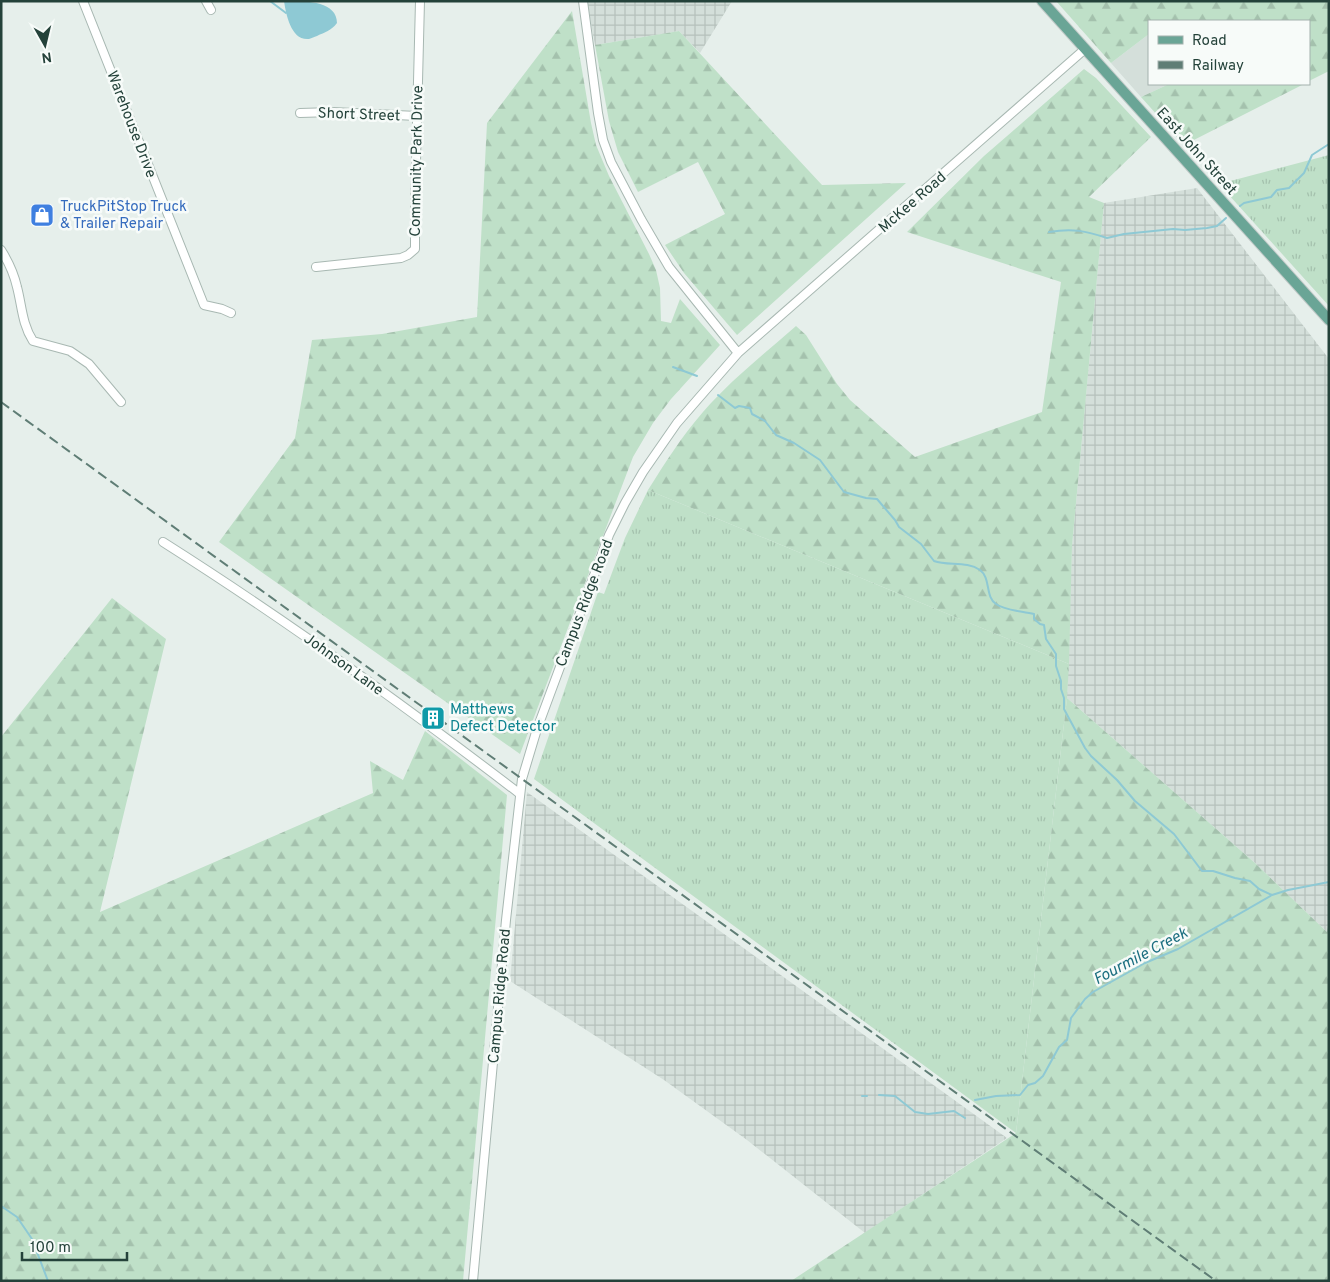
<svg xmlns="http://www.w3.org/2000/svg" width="1330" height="1282" font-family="Overpass,sans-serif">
<defs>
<pattern id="industrial-grid" width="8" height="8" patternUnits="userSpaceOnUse" patternTransform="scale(1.25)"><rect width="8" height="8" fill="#d4dfda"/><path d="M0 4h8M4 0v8" fill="none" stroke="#b6c1bc"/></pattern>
<pattern id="grass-tufts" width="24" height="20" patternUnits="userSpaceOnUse" patternTransform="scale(1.25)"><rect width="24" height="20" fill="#bfe0c8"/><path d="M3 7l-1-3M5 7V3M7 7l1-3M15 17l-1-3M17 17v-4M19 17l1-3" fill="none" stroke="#a4c1ad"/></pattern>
<pattern id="forest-firs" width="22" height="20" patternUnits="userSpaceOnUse" patternTransform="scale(1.25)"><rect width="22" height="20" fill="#bfe0c8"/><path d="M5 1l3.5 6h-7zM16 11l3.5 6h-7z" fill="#a4c1ad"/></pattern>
</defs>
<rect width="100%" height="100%" fill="#e6efeb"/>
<path fill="#d4dfda" d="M1149,34V84H1169L1141,97L1111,63Z"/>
<path fill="url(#industrial-grid)" d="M587,1H732L700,53L679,31L595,45Z
M1197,188L1329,359V917L1327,932L1255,863L1067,698L1072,546L1104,203Z
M527,792L1007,1138L865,1233L747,1140L664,1080L510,981Z"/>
<path fill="url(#grass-tufts)" d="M1329,155V306L1219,184Z
M648,490L1069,664L1067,698L1016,1133L534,779L598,592L604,594L625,538Z"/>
<path fill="url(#forest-firs)" d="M1056,1H1329V71L1309,81V21H1149V34L1111,63Z
M572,11L591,123L596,145L609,176L649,254L656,270L660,288L661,321L671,323L680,299L720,345L671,399L653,423L633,457L520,754L219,542L295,438L312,340L382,334L477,317L487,123Z
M679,31L822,185L906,183L737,335L684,273L665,245L725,214L698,162L638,192L618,152L609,121L595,45Z
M1084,69L1096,78L1151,137L1089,197L1104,203L1072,546L1069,664L648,490C665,463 682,436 703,412C731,380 764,354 796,326L806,335L837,384L850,400L915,457L1042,412L1061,282L907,232L984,156Z
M1169,84H1304L1184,145L1141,97Z
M112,598L166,639L100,912L373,793L370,761L403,780L425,731L507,795L463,1281H1V737Z
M1067,698L1255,863L1327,932L1329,917V1281H862L859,1279L856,1281H791L1016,1133Z"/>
<path fill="#8ec9d4" d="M284,1C303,1 337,0 337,23C331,31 325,32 317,36C314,37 312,38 309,39C291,41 286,14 284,1Z"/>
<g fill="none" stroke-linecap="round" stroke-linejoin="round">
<path stroke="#8ec9d4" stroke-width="2" d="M270,1L286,13
M1240,206L1244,203L1271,197L1277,190L1289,188L1304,173L1312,155L1329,144
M1049,232C1073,228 1086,231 1107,238L1124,234L1173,229L1185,230L1207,228L1217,226L1226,218
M673,367L697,376
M718,395L735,408L739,406L750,408L752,414L765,421L776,435L794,443L820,460L844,492L866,498L877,499L895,520L899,527L921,544L934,561C948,566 967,561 980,570C991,578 985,597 996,604C1006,611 1022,611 1034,614V619L1040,624L1044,625L1046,639L1056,654V666L1061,681V689L1064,698V709L1085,748L1091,756L1117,780L1135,801L1174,834L1202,871H1213L1235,878L1250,881L1259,889L1272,895
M879,1095L895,1096L915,1112L928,1114L954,1111L965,1118
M862,1096H867
M975,1100L996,1096L1020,1095L1028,1085L1035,1083L1043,1076L1059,1047L1067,1040L1071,1018L1085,999L1093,992L1145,963L1178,949L1272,895L1288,890L1329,882
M1,1206L17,1217L32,1239L48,1281"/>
<g stroke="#a8b8b2" stroke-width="10">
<path id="minor" d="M83,1L204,305L222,309L231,313
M206,1L211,10
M583,1L598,113L603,140L611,162L641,219L669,267L738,353
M300,113L333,112L417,116
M1,250C8,261 14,274 17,287C22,306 22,324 33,341L70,351L89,364L121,402
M316,267L401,258L408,255L415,249V202L420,1
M163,542C286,620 404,705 520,794
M473,1281L506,920L522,779L537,729L609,535L625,503L643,472L677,423L738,353L1085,49"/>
</g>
<g stroke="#c2cac8" stroke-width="12">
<path id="major" d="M1042,1L1329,320"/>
</g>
<use href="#minor" stroke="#fff" stroke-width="8"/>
<use href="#major" stroke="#6aa596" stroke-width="10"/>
<path stroke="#5f7d75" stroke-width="2" stroke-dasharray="10 5" stroke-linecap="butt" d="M1,402L1216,1281"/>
</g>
<defs>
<g id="shop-square" transform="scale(1.25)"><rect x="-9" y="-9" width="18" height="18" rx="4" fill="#3f7fe0" stroke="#f7fbf9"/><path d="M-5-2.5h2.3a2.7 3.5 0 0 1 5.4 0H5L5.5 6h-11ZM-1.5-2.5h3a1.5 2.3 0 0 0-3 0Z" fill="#fff"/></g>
<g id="building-square" transform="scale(1.25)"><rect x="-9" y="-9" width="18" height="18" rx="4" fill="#0f9aa8" stroke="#f7fbf9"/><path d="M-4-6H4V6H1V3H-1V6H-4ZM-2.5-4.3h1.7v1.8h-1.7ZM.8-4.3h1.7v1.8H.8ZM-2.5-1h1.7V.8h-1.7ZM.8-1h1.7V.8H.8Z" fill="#fff"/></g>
</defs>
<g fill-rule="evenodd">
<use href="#shop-square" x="42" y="215"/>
<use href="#building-square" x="433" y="718"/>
</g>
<g text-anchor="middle" stroke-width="5" stroke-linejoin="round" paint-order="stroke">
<g font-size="15" fill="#24423a" stroke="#f7fbf9">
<text transform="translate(359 114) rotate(2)" y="5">Short Street</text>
<text transform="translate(132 124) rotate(69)" y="5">Warehouse Drive</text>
<text transform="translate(1197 151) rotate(48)" y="5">East John Street</text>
<text transform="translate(416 161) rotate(-89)" y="5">Community Park Drive</text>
<text transform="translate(912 202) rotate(-41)" y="5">McKee Road</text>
<text transform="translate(584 603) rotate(-69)" y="5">Campus Ridge Road</text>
<text transform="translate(344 664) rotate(36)" y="5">Johnson Lane</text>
<text transform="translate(499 996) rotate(-85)" y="5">Campus Ridge Road</text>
</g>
<g font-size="15" fill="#366cbe" stroke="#f7fbf9" text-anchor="start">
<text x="60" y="211">TruckPitStop Truck<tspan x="60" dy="17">&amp; Trailer Repair</tspan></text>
</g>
<g font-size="15" fill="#0d838f" stroke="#f7fbf9" text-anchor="start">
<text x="450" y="714">Matthews<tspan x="450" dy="17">Defect Detector</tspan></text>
</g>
<g font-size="16" font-style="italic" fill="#1c6f80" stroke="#f7fbf9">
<text transform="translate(1140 955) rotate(-28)" y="6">Fourmile Creek</text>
</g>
</g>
<rect width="1330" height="1282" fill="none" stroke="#24423a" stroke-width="5"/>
<rect x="1148" y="20" width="162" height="65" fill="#f7fbf9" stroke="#a3b1ad"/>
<rect x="1158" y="36" width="25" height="8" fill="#6aa596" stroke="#a3b1ad"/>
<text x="1192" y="45" font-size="15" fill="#24423a">Road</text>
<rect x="1158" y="61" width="25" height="8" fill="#5f7d75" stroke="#a3b1ad"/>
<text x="1192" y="70" font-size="15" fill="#24423a">Railway</text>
<g transform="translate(45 45) rotate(172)" stroke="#f7fbf9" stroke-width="4" paint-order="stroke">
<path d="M0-4L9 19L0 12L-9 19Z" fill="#24423a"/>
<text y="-8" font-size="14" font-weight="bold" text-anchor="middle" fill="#24423a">N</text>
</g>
<path d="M22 1252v8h105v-8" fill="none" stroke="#24423a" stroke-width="2.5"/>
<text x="30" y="1252" font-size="15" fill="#24423a" stroke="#f7fbf9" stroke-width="4" paint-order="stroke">100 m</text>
</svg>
